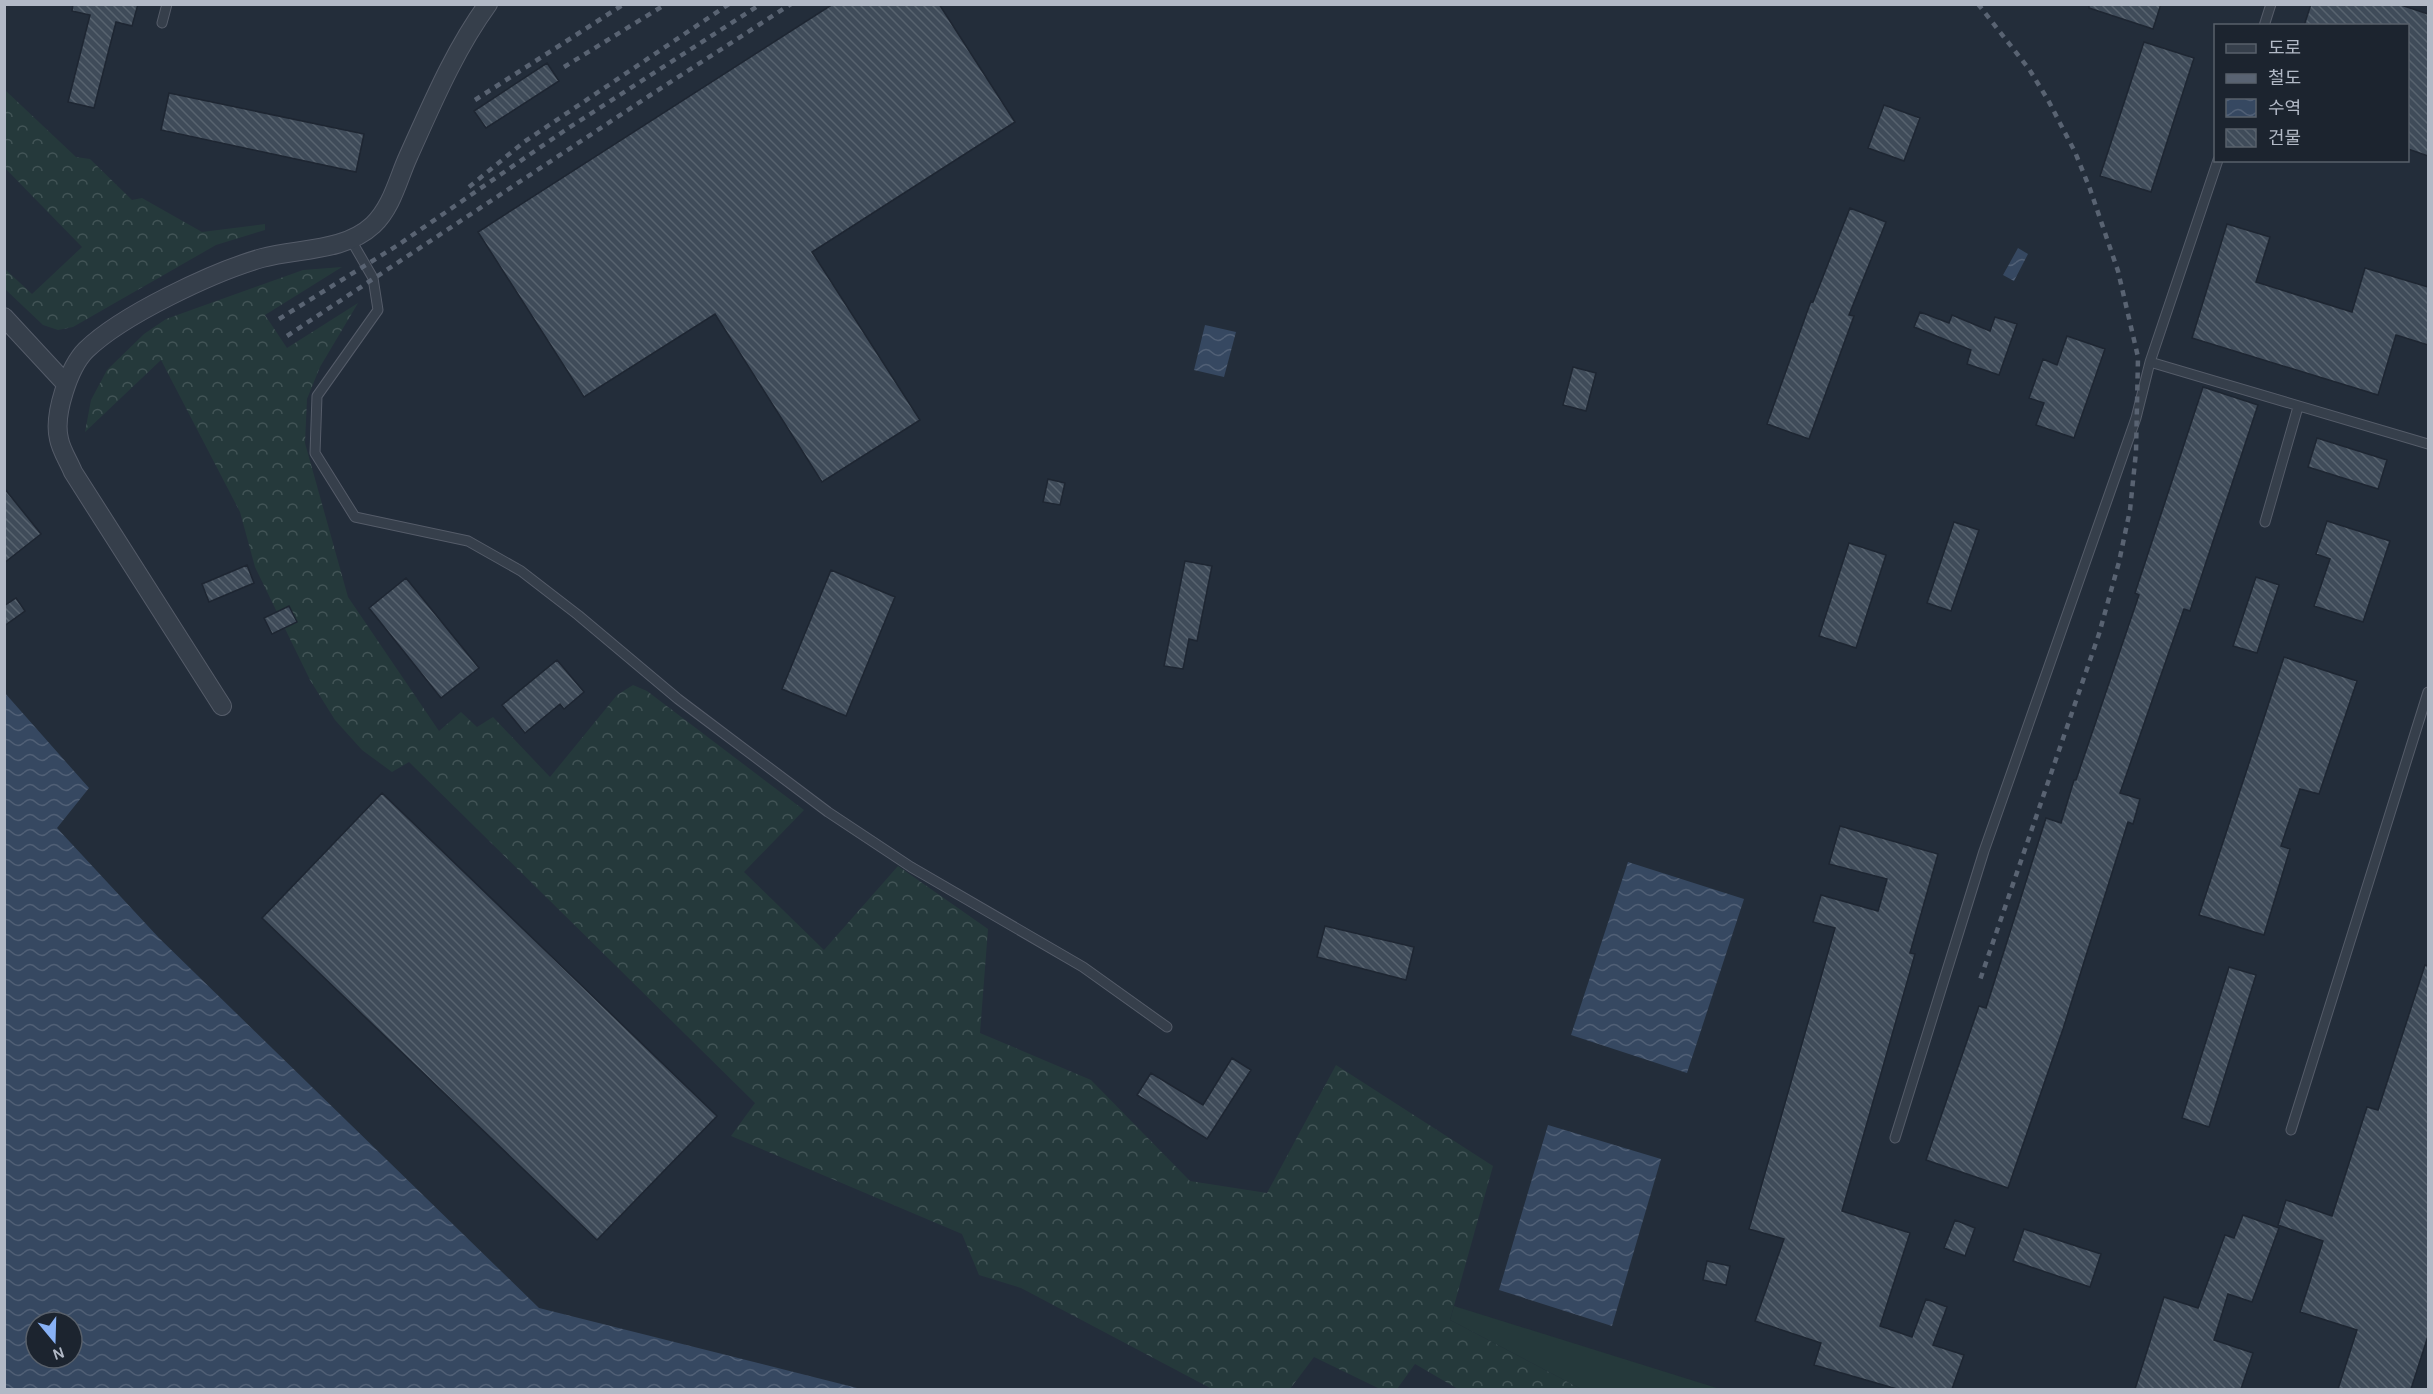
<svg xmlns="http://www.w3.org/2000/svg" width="2433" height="1394" font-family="Karla,'Noto Sans KR',sans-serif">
<defs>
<pattern id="forest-crowns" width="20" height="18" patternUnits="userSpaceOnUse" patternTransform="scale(1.5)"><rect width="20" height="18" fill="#25393b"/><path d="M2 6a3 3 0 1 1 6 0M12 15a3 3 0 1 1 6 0" fill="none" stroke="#425456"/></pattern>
<pattern id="water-waves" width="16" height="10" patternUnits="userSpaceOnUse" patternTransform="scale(1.5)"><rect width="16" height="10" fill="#364861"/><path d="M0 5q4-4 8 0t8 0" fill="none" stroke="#516076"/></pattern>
<pattern id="building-back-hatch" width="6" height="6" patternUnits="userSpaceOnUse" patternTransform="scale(1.5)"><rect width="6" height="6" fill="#3f4b59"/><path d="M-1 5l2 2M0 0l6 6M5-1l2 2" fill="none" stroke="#58636f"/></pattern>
</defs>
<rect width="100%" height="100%" fill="#232d3a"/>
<path fill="#25393b" d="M1454,1306L1720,1389H1581L1450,1320Z"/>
<path fill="url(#forest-crowns)" d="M5,90L76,157L90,159L132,200L142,198L202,232L265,224V230L216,245L73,327L58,330L43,325L5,289V269L32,294L82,247L5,168Z
M342,267L265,315L287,348L358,303L320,367L307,399L305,443L348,597L439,731L461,712L477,727L493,717L550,777L617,695L633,685L647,691L804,810L744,872L824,950L898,866L988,929L980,1033L1091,1080L1190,1181L1267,1193L1336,1065L1493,1166L1450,1320L1581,1389H1458L1415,1364L1397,1389H1380L1314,1357L1290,1389H1212L1021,1288L979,1275L962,1234L731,1136L755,1103L409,762L392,772L362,750L335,720L310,680L255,567L240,512L161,360L85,432L91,400L107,370L144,334L166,319L303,270Z"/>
<path fill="url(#water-waves)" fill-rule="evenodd" d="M2018,248L2028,254L2014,281L2003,275Z
M1205,325L1236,332L1224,377L1194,370Z
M4,692L89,788L57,828L159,938L539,1308L861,1389H5ZM36,1322H72V1358H36Z
M1628,862L1744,899L1687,1073L1571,1035Z
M1548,1125L1661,1159L1612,1326L1499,1290Z"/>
<path fill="url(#building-back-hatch)" stroke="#1e2632" stroke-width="1.5" d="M73,4H138L132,26L116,22L94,108L68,102L90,15L72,11Z
M833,4H939L1015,122L812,252L920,420L822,482L715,314L584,397L478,232Z
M2089,4H2161L2153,29L2089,8Z
M2311,4H2398L2428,14V156L2408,149V26H2304Z
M2144,42L2194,58L2151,192L2100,176Z
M547,63L559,81L486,128L474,111Z
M169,93L364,134L356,172L161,130Z
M1884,105L1920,118L1904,161L1868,148Z
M1850,208L1886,222L1849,315L1854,316L1809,439L1767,424L1811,301L1813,302Z
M2227,224L2270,237L2256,282L2352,312L2365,268L2428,287V345L2396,335L2378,395L2192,338Z
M1920,312L1949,323L1952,315L1990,331L1995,317L2017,324L1999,375L1967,364L1971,350L1914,327Z
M2067,336L2105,349L2074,438L2036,425L2044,403L2029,398L2043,359L2057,365Z
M1573,367L1596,373L1586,411L1563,405Z
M2203,387L2258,405L2190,611L2184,609L2120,793L2140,799L2133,824L2128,822L2063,1029L2008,1188L1926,1160L1979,1006L1986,1008L2046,818L2061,823L2074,780H2076L2139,595L2135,593Z
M2317,438L2387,460L2378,489L2308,467Z
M1048,479L1065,483L1060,505L1043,502Z
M4,488L41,534L4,563Z
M2327,521L2390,541L2363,622L2314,606L2330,559L2316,554Z
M1954,522L1979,530L1951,611L1927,603Z
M1849,543L1886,555L1856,648L1819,636Z
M1185,561L1212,566L1197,641L1189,639L1183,669L1164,666Z
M247,565L254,583L209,602L202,584Z
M831,570L895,597L846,716L782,689Z
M2256,577L2279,585L2257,653L2233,646Z
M406,578L479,668L441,698L369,608Z
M16,598L25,611L4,626V606Z
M289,606L297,622L272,634L264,618Z
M2284,657L2357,681L2319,794L2300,789L2281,846L2290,849L2264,935L2199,915Z
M557,660L584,692L564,709L560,704L525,733L502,705Z
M382,793L717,1116L597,1240L262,918Z
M1840,826L1938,854L1910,953L1915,954L1842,1211L1910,1233L1880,1326L1912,1337L1926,1299L1947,1307L1933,1345L1964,1355L1952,1389H1897L1814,1365L1821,1343L1755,1321L1784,1239L1749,1229L1835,928L1813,922L1821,895L1878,911L1887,879L1829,864Z
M1325,926L1414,947L1406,980L1317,957Z
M2425,965L2428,966V1336L2411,1389H2338L2357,1330L2300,1312L2323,1241L2278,1225L2286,1200L2332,1216L2367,1107L2378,1110Z
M2229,967L2256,975L2209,1127L2182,1118Z
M1232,1058L1251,1070L1207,1139L1137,1095L1151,1073L1203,1105Z
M2243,1215L2279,1228L2252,1302L2228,1294L2214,1340L2253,1353L2241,1389H2135L2164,1297L2198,1308L2225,1235L2234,1238Z
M1955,1220L1975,1228L1965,1256L1944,1248Z
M2024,1229L2101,1254L2090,1287L2013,1261Z
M1707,1261L1730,1266L1726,1285L1703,1280Z"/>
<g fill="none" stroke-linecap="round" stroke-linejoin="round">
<g stroke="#555c69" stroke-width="11">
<path id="lane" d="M162,23L167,4
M2264,26L2271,4
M351,240L373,278L378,310L317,396L315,453L355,517L468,541L521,571L578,615L678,699L828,812L911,867L1083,967L1167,1027
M2150,362L2218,160
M2265,522L2298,407
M2291,1130L2428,692
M1895,1138L1984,851L2136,418L2150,362L2428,444"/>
</g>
<g stroke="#555c69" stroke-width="20">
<path id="street" d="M4,317L66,384
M222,706L73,472C69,462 61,450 59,439C53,415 69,367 86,350C122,315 213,272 262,258C298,248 344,252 373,225C392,207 398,179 408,157C432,104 454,51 488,4"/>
</g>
<use href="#lane" stroke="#363f4b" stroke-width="9"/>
<use href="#street" stroke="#363f4b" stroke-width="18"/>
<path stroke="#596372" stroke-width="4.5" stroke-dasharray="6 6" stroke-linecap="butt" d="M1978,4L2029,69L2048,100L2075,152L2090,189L2118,271L2138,357L2136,452L2130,510L2119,562L2099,634L1980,980
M564,67L666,4
M475,100L624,4
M469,187L524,142L729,4
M279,319L398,245L564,131L761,4
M287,336L649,96L791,4"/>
</g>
<rect width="2433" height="1394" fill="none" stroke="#b2b9c6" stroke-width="12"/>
<rect x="2214" y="24" width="195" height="138" fill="#1c242f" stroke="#58606b" stroke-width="1.5"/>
<rect x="2226" y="44" width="30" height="9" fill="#363f4b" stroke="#58606b" stroke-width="1.5"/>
<text x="2268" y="54" font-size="18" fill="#b2b9c6">도로</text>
<rect x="2226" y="74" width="30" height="9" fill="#596372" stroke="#58606b" stroke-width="1.5"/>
<text x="2268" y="84" font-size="18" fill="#b2b9c6">철도</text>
<rect x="2226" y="99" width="30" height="18" fill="url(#water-waves)" stroke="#58606b" stroke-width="1.5"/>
<text x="2268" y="114" font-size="18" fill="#b2b9c6">수역</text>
<rect x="2226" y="129" width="30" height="18" fill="url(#building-back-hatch)" stroke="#58606b" stroke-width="1.5"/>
<text x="2268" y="144" font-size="18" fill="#b2b9c6">건물</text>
<g transform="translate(54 1340) rotate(161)"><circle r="28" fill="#1c242f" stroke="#58606b" stroke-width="1.5"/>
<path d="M0-4.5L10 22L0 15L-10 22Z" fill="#88b1f5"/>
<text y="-9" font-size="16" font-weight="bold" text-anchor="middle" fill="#b2b9c6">N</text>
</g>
</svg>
